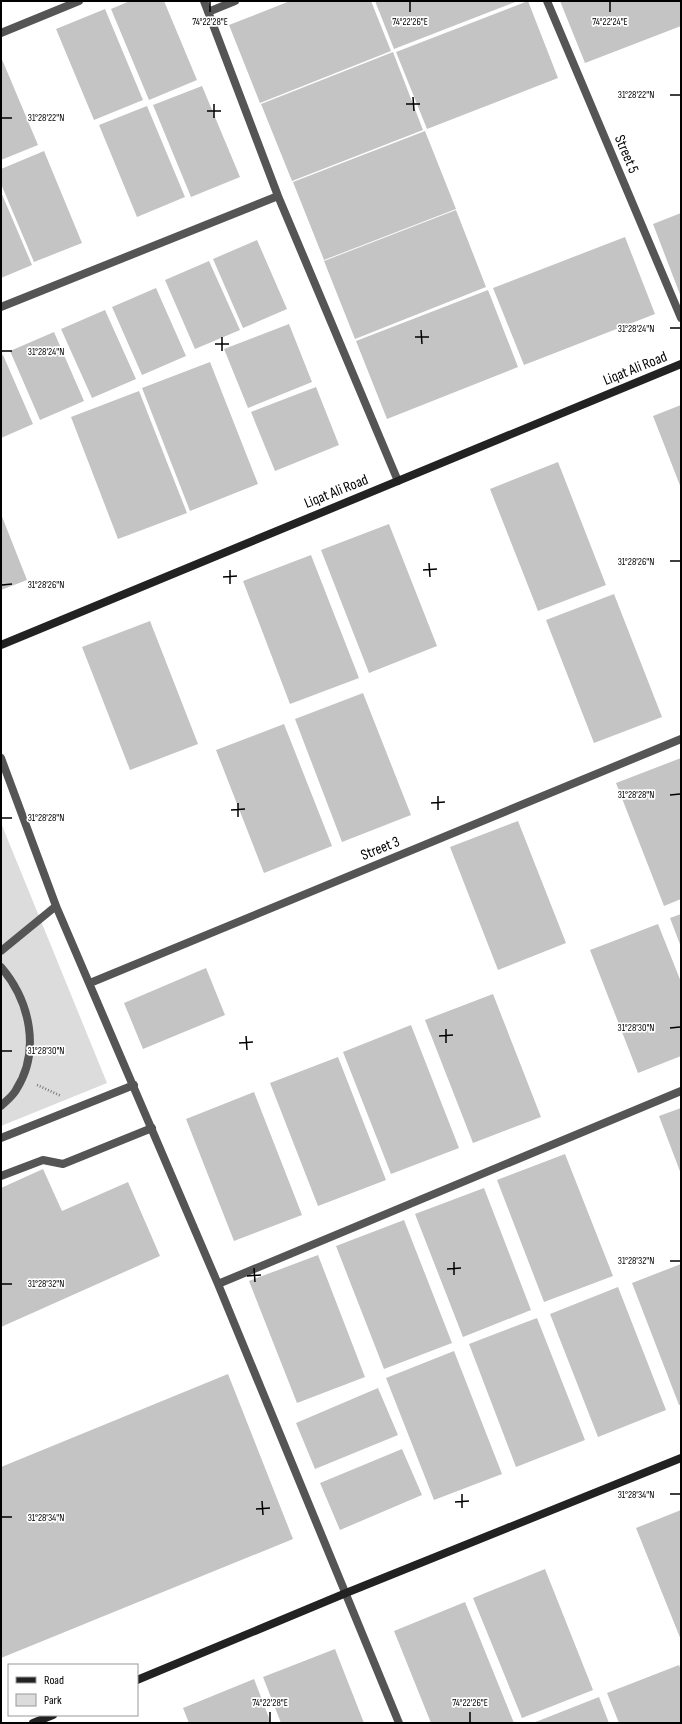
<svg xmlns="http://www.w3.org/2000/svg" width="682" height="1724" font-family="'Sofia Sans Condensed',sans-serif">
<rect width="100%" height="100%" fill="#fff"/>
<path fill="#dcdcdc" d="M1,823L107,1083L1,1126Z"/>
<path fill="#c4c4c4" d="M130,1H164L197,80L149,100L111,9Z
M290,1H371L391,51L260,103L229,25Z
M375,1H518L394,49Z
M528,1L558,78L427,129L396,52Z
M560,1H681V26L585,63Z
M105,9L143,100L94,120L56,29Z
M393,52L423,130L292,181L261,104Z
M1,57L38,145L1,160Z
M202,86L240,177L191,197L153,105Z
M147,106L185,197L137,217L99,125Z
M425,131L456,209L324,260L293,182Z
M44,151L82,243L34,262L1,184V169Z
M1,192L32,265L1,278Z
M456,210L486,287L355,339L324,261Z
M681,213V297L653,224Z
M625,237L655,314L524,365L493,288Z
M257,240L287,309L243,328L213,259Z
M209,261L240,330L195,349L165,280Z
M156,288L186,356L142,375L112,307Z
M488,290L518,367L387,419L356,341Z
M105,310L136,379L92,398L61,329Z
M289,324L312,382L248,408L224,349Z
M54,332L84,401L40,420L10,351Z
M3,355L33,424L1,438V356Z
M210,362L258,484L190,511L142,388Z
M316,387L339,445L275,471L251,412Z
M139,391L187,513L118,539L71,417Z
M681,405V488L653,416Z
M558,462L606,585L538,611L490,489Z
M1,514L27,580L1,590Z
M389,524L437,646L369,673L321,550Z
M311,555L359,678L290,704L243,581Z
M614,594L662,717L594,743L546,620Z
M150,621L198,744L130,770L82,647Z
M363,693L411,815L342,842L295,719Z
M284,724L332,846L264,873L216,750Z
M681,758V899L664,906L616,783Z
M518,821L566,943L498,970L450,847Z
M681,914V947L670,918Z
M658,924L681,982V1056L638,1073L590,950Z
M206,968L225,1015L143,1049L124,1003Z
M493,994L541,1117L473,1143L425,1020Z
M411,1025L459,1148L391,1174L343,1052Z
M338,1057L386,1180L318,1206L270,1083Z
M254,1092L302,1215L234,1241L186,1119Z
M681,1108V1174L659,1116Z
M565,1154L613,1276L544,1302L497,1180Z
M43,1169L62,1211L128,1182L160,1256L1,1327V1188Z
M484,1188L531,1310L463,1337L415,1214Z
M404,1220L452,1343L384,1369L336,1246Z
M318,1255L365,1377L297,1403L249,1281Z
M681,1264V1405H679L632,1283Z
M618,1287L666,1410L598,1437L550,1314Z
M537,1318L585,1440L516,1467L469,1344Z
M454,1351L502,1474L434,1500L386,1378Z
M228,1374L293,1539L1,1658V1467Z
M378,1388L398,1435L315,1469L296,1423Z
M402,1449L422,1495L340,1530L320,1483Z
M681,1510V1640L636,1528Z
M545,1569L593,1690L522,1718L473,1598Z
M465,1602L514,1723H431L394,1631Z
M335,1649L364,1723H281L263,1677Z
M679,1665L681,1670V1723H619L607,1693Z
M254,1679L271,1723H189L183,1708Z
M599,1697L609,1723H533Z"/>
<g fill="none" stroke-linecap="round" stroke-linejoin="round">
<path stroke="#777" stroke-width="2.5" stroke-dasharray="1 2" stroke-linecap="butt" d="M37,1085L61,1096"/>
<path stroke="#555" stroke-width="8" d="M1,1138L134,1085
M1,1176L43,1160L63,1164L152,1128"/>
<path stroke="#555" stroke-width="8" d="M204,1L278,196L398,481
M547,1L681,318
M208,12L235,1
M1,33L79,1
M1,307L278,196
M1,758L56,906L218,1284L399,1723
M1,951L56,906
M1,967C30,1001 41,1051 16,1090C13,1096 6,1101 1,1106
M90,983L681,739
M218,1284L681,1091"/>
<path stroke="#222" stroke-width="8" d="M1,645L681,364
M137,1680L346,1593L681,1458
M33,1723L53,1715"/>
</g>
<path fill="none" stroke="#000" stroke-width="1.5" d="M210,2V12M410,2V12M610,2V12M670,95H680M413,97L414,111M214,104V118M406,104H420M207,111H221M2,118H12M670,328H680M421,330L422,344M222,337V351M415,337H429M215,344H229M2,351H12M670,561H680M429,563L430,577M230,570V584M423,570L437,569M223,577L237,576M2,585L12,584M670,795L680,794M438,796V810M238,803V817M431,803L445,802M231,810L245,809M2,818H12M670,1028L680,1027M446,1029V1043M246,1036L247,1050M439,1036L453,1035M239,1043L253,1042M2,1051H12M670,1261H680M454,1262V1275M254,1268L255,1282M447,1269L461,1268M247,1276L261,1275M2,1284H12M462,1494V1508M670,1494H680M262,1501L263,1515M455,1502L469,1501M256,1509L270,1508M2,1517H12M270,1712V1722M470,1712V1722"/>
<g text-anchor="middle" stroke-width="3.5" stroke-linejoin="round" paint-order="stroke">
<g font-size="15" fill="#000" stroke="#fff">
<text transform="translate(627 154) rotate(67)" y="5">Street 5</text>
<text transform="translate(635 368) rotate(-22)" y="5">Liqat Ali Road</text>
<text transform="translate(336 491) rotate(-22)" y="5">Liqat Ali Road</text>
<text transform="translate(380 848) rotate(-22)" y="5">Street 3</text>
</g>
</g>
<g font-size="10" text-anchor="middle" fill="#000" stroke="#fff" stroke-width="3.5" stroke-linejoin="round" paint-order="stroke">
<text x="210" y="25">74°22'28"E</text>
<text x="410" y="25">74°22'26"E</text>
<text x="610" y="25">74°22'24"E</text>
<text x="636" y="98">31°28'22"N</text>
<text x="46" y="121">31°28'22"N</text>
<text x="636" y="332">31°28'24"N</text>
<text x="46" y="355">31°28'24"N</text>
<text x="636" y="565">31°28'26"N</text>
<text x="46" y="588">31°28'26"N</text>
<text x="636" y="798">31°28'28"N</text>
<text x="46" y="821">31°28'28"N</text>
<text x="636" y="1031">31°28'30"N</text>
<text x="46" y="1054">31°28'30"N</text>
<text x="636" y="1264">31°28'32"N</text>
<text x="46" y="1287">31°28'32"N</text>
<text x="636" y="1498">31°28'34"N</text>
<text x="46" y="1521">31°28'34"N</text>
<text x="270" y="1706">74°22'28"E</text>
<text x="470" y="1706">74°22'26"E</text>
</g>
<rect width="682" height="1724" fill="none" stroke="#000000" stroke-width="4"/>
<rect x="8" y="1664" width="130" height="52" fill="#ffffff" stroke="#999999"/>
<rect x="16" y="1677" width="20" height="6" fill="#222222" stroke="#999999"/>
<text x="44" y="1684" font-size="12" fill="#000000">Road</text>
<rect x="16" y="1694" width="20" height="12" fill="#dcdcdc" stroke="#999999"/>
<text x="44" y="1704" font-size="12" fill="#000000">Park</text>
</svg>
